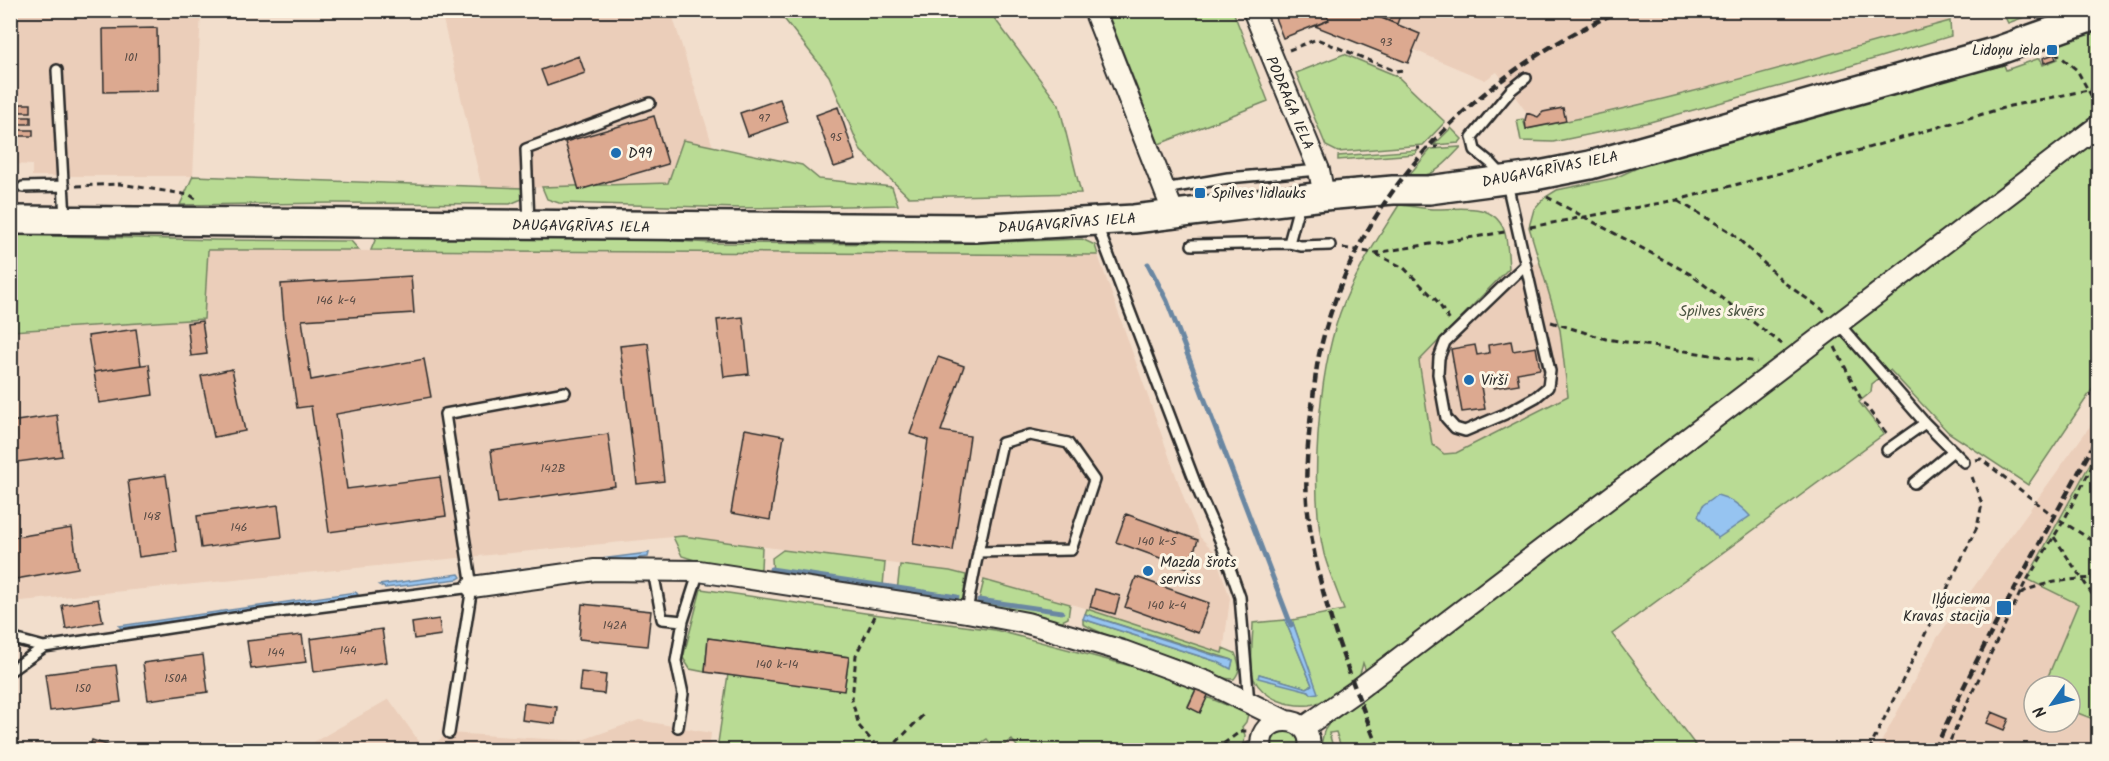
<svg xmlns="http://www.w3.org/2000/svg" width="2109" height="761" font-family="Kalam,sans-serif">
<rect width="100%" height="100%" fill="#f2decc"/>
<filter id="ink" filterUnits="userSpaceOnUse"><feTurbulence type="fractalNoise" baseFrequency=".0167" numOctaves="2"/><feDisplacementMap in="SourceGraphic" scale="12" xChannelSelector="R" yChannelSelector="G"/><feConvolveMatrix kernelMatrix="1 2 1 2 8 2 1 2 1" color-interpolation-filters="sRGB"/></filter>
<g filter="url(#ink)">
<path fill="#ebceba" d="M11,11H201L193,176H32V165L11,164Z
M441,11H671L725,186L482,188Z
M1272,11H1977L1973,14L1702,89L1566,121L1526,129L1525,120L1527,113L1497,72L1485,80L1414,50L1408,63L1315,26L1283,38Z
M208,250L1098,255L1186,504L1200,537L1214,551L1230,598L1223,654L1082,607L950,571L683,536L11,602V331L204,319Z
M1540,263L1560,330L1568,396L1466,449L1456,453L1444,454L1432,444L1419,361L1509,268Z
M2098,415V449L2027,578L2078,604L2044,686H2034V722H2070V710L2098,721V750H1877L1937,638Z
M389,699L425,750L449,733L579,741L639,720L711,733L709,750H300Z"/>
<path fill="#b9db94" stroke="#728360" stroke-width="1.5" d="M778,11H989L1059,105L1081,193L909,197L861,151L829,76Z
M1107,11H1233L1268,101L1159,144Z
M2002,11H2041L2008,23Z
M1950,21L1951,36L1810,78L1650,122L1553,142L1521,141L1517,120L1523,119L1526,129C1670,102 1810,59 1950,21Z
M2098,30V381L2028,485L1948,432L1890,370L1872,384L1871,392L1859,402L1884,434L1612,634L1699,750H1660L1646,744L1642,750H1342L1336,732L1329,733L1334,750H1320L1324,731L1328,725L1373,691L1363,663C1362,667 1361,673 1358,676C1350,685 1323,703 1310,705C1289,707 1264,699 1254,679C1249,668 1253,636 1253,623L1285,620L1312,685L1307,688L1259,674L1309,691L1311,694L1317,693L1292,620L1344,610C1337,591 1329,572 1324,554C1309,490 1318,375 1340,313C1354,274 1377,240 1399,205C1410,206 1421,208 1432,209C1456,210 1492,200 1504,230C1508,241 1508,257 1509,268L1419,361L1432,444L1444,454L1456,453L1568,396L1560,330L1529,227L1534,209L1544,198L1557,190L1615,178L1659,158L1781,127L1931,82L2004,65L2006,70L2040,58L2043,65L2058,59L2054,46Z
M1344,54L1397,76L1445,122L1423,145L1338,152L1326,146L1296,73Z
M1451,128L1462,139L1459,143L1434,145Z
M683,140L802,165L819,179L892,187L898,205L739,208L559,203L547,199L542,187L668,183Z
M1461,147C1445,163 1434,180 1409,175L1431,149Z
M1418,150L1415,154L1338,160V156Z
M193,176L523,188L522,199L510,204L334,203L180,205Z
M11,235L216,240L351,241L359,250H208L204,319L11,331Z
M376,238H624L712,243L947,244L1082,239L1095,245L1098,255L371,250Z
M2098,449V721L2070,710V686H2044L2078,604L2027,579Z
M683,536L762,547L761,568L757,572L704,563L682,556L673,537Z
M783,550L885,563L883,586L877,591L773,576L772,558Z
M900,565L950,571L966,575L963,598L959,604L897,592Z
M984,580L1070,604L1068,618L1062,621L988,608L979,600Z
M701,589L865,613L995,630L1138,668L1197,687L1188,706L1200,712L1207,697L1248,714L1246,722L1242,727L1245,735L1244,744L1235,750H1020L1012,740L996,750L987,739L970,750H717L728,674L844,690L849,657L708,638L705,672L690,669L683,658Z
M1087,609L1222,653L1223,648L1235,653C1239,663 1242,670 1234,679C1219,680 1205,668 1190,663C1154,651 1117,642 1083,624V619L1218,662L1231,668L1233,660L1085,614Z
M1289,731C1298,735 1299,741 1299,750H1270C1271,736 1274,732 1289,731Z"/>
<path fill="#96c4f1" stroke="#6b87a2" stroke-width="1.5" d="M1717,495C1730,498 1741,506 1750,516L1718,538L1698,516L1703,505Z
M649,553L648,557L559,566L491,576L490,573Z
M459,574L461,577L458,579L385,588L379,585Z
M356,592L358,595L121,628L119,626Z
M1085,614L1219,657L1233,660L1231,669L1218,662L1083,619Z
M1285,620H1292L1318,693L1311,694L1309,691L1258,678L1259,674L1307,688L1312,685Z"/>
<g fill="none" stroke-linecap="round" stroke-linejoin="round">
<path stroke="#6b87a2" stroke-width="5" d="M1148,264L1167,301L1291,625
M771,569L957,597
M979,600L1062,612"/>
</g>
<path fill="#dca990" stroke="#2b2b2b" stroke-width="1.5" d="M1272,10H1325L1329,20L1283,38Z
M1325,10H1362L1420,34L1408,63L1315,26L1329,20Z
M1362,10H1402L1397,24Z
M157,28L158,91L104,92L103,29Z
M2054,54L2056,59L2044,63L2043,58Z
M579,56L585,73L547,86L541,70Z
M780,99L788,122L748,136L740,113Z
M20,104H31V112H20Z
M838,107L856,160L834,167L816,115Z
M1563,108L1566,121L1526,129L1525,120L1527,113L1538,117L1543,112Z
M654,116L668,164L579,190L565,142Z
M19,117H31V124H19Z
M17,130H33V136H17Z
M411,276L414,313L302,320L311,380L424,359L431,397L336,414L347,489L440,477L446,516L329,532L311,406L297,408L284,321L281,284Z
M743,317L749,374L724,377L717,320Z
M202,321L207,354L191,356L187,323Z
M136,329L141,365L94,372L88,336Z
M1511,341L1513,351L1536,347L1540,369L1517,373L1519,384L1494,388L1492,379L1480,381L1485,409L1462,412L1451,349L1475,345L1477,355L1489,353L1488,345Z
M648,343L664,481L637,484L620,346Z
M938,357L964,366L941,431L970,436L953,551L913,544L928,440L910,434Z
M149,364L153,395L99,403L94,372Z
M232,369L245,431L214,437L201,376Z
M57,415L62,456L10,463V422Z
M745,429L784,436L770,520L731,513Z
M608,434L615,486L498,503L491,450Z
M166,475L177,552L139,557L128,481Z
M278,505L282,537L201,548L197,516Z
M1126,514L1198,540L1188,568L1116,542Z
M72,528L78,568L10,580V538Z
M1136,577L1209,603L1198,633L1125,607Z
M1095,589L1120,596L1115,614L1090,607Z
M98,599L103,622L66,629L62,605Z
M582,604L651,611L647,646L579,639Z
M439,619L441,635L414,639L412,623Z
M382,629L387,662L314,672L310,639Z
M302,635L306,662L251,669L247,641Z
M708,638L849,657L844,691L705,672Z
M203,655L208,692L148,700L143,663Z
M116,665L121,702L50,711L45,674Z
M581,672L606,675L604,694L579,691Z
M1197,687L1209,693L1200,713L1188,707Z
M524,703L557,707L555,724L522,720Z
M1992,712L2009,719L2004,730L1987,723Z
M92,740L122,750H89Z"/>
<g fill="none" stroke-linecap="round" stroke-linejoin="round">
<g stroke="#2b2b2b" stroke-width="14">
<path id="service" d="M57,70L65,219
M23,187L64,186
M1164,189L1228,178L1319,170
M529,223L526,149L650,103
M1097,225L1200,495L1220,540L1240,597L1249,703
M1289,243L1300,202
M1192,245L1289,243L1301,246L1330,245
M1525,265L1445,342L1439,358L1438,374L1446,418L1455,428L1465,431L1505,414L1536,397L1548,387L1550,371L1506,179L1492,164L1475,150L1472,137L1511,90L1526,78
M1838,323L1925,423L1964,462
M1887,450L1925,423
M1914,483L1953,451
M653,571L662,619L683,621
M967,612C976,555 990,499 1002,443L1030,435L1068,443L1094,480L1071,550L978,552
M10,638L44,647
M10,671L44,647L248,616L472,587
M678,727L683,694L676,661L683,621L699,571
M449,733L472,587L445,414L565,392
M1245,750L1261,745"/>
</g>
<g stroke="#2b2b2b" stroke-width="24">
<path id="minor" d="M1094,10L1174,214
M1253,10L1319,170L1324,196
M472,587L595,570L699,571L967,612L1027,623L1123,651L1207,682L1286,721
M1303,728L1356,691L2098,126
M1262,750C1254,712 1316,711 1309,750"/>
</g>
<g stroke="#2b2b2b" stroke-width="32">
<path id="secondary" d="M10,220L973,228L1134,219L1324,196L1393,190H1429L1534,176L1590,165L1997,51L2098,15"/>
</g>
<path stroke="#2b2b2b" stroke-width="3" stroke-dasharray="6 4.5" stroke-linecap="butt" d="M1289,50L1317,39L1395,71L1405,70
M2055,52L2077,70L2098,108
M2096,105L2098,37
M1434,147H1438
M1416,148H1420
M76,186L120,184L190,195L196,199
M1547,197L1690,274L1782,344
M1678,201L1731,232L1786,284L1826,312
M1530,227L1677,200L1796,169L2010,106L2088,90L2098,89
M1343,248L1375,253L1505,232
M1376,254L1404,268L1437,301L1450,321
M1551,322L1606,339L1757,362
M1835,347L1862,401L1887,434
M1976,460L1981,459L2055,517L2098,544
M2054,537L2098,603
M2021,593C2044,581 2074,579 2098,578
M875,616L856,655L852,700L859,726L880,750
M889,750L924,714
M1215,750L1241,731H1247
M1869,750L1977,527L1982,504L1971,474
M1946,750L1968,701L2024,585L2063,522L2098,455"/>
<use href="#service" stroke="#fcf5e5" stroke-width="9"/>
<use href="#minor" stroke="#fcf5e5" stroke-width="20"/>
<use href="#secondary" stroke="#fcf5e5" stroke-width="27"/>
<path stroke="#2b2b2b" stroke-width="4.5" stroke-dasharray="9 4.5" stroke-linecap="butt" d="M1379,750C1349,673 1317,596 1308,512C1304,480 1308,445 1311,413C1314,394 1315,374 1319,355C1355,195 1475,74 1622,10
M1935,750C1981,642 2043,540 2098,436"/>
</g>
</g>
<g fill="#1f6fb2" stroke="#fcf5e5" stroke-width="2">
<rect x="2046" y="44" width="12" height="12" rx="3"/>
<circle cx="616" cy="153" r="6"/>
<rect x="1194" y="187" width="12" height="12" rx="3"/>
<circle cx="1469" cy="380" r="6"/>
<circle cx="1148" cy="571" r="6"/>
<rect x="1996" y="600" width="16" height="16" rx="3"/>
</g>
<g text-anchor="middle" stroke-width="6" stroke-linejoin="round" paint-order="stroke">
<g font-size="12" fill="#574a44">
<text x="1386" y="46">93</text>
<text x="131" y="61">101</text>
<text x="764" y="122">97</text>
<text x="836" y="141">95</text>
<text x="336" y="304">146 k-4</text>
<text x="553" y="472">142B</text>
<text x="152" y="520">148</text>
<text x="239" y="531">146</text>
<text x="1157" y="545">140 k-5</text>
<text x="1167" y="609">140 k-4</text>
<text x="615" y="629">142A</text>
<text x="348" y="654">144</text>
<text x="276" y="656">144</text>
<text x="777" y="668">140 k-14</text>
<text x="176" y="682">150A</text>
<text x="83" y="692">150</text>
</g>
<g font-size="15" fill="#2b2b2b" stroke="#fcf5e5" text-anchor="start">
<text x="2040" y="55" text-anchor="end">Lidoņu iela</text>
<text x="628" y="158">D99</text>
<text x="1212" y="198">Spilves lidlauks</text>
<text x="1481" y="385">Virši</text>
<text x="1160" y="567">Mazda šrots<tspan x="1160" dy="17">serviss</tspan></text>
<text x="1990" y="604" text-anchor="end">Iļģuciema<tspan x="1990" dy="17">Kravas stacija</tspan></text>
</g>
<g font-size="15" fill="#2b2b2b" stroke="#fcf5e5">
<text transform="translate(1290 103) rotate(67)" y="5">PODRAGA IELA</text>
<text transform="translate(1550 169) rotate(-11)" y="5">DAUGAVGRĪVAS IELA</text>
<text transform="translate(1067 223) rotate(-4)" y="5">DAUGAVGRĪVAS IELA</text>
<text transform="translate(581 226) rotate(1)" y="5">DAUGAVGRĪVAS IELA</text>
</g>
<g font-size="15" fill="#4e5745" stroke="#fcf5e5">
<text x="1722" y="316">Spilves skvērs</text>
</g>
</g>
<rect width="2109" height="761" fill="none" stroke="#fcf5e5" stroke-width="36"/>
<rect x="18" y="18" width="2073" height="725" fill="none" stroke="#2b2b2b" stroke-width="2" filter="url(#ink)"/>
<g transform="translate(2052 704) rotate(236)"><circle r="28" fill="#fcf5e5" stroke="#a8a49b" stroke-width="1.5"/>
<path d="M0-4.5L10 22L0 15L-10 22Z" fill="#1f6fb2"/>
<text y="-9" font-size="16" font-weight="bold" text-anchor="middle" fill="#2b2b2b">N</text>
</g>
</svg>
